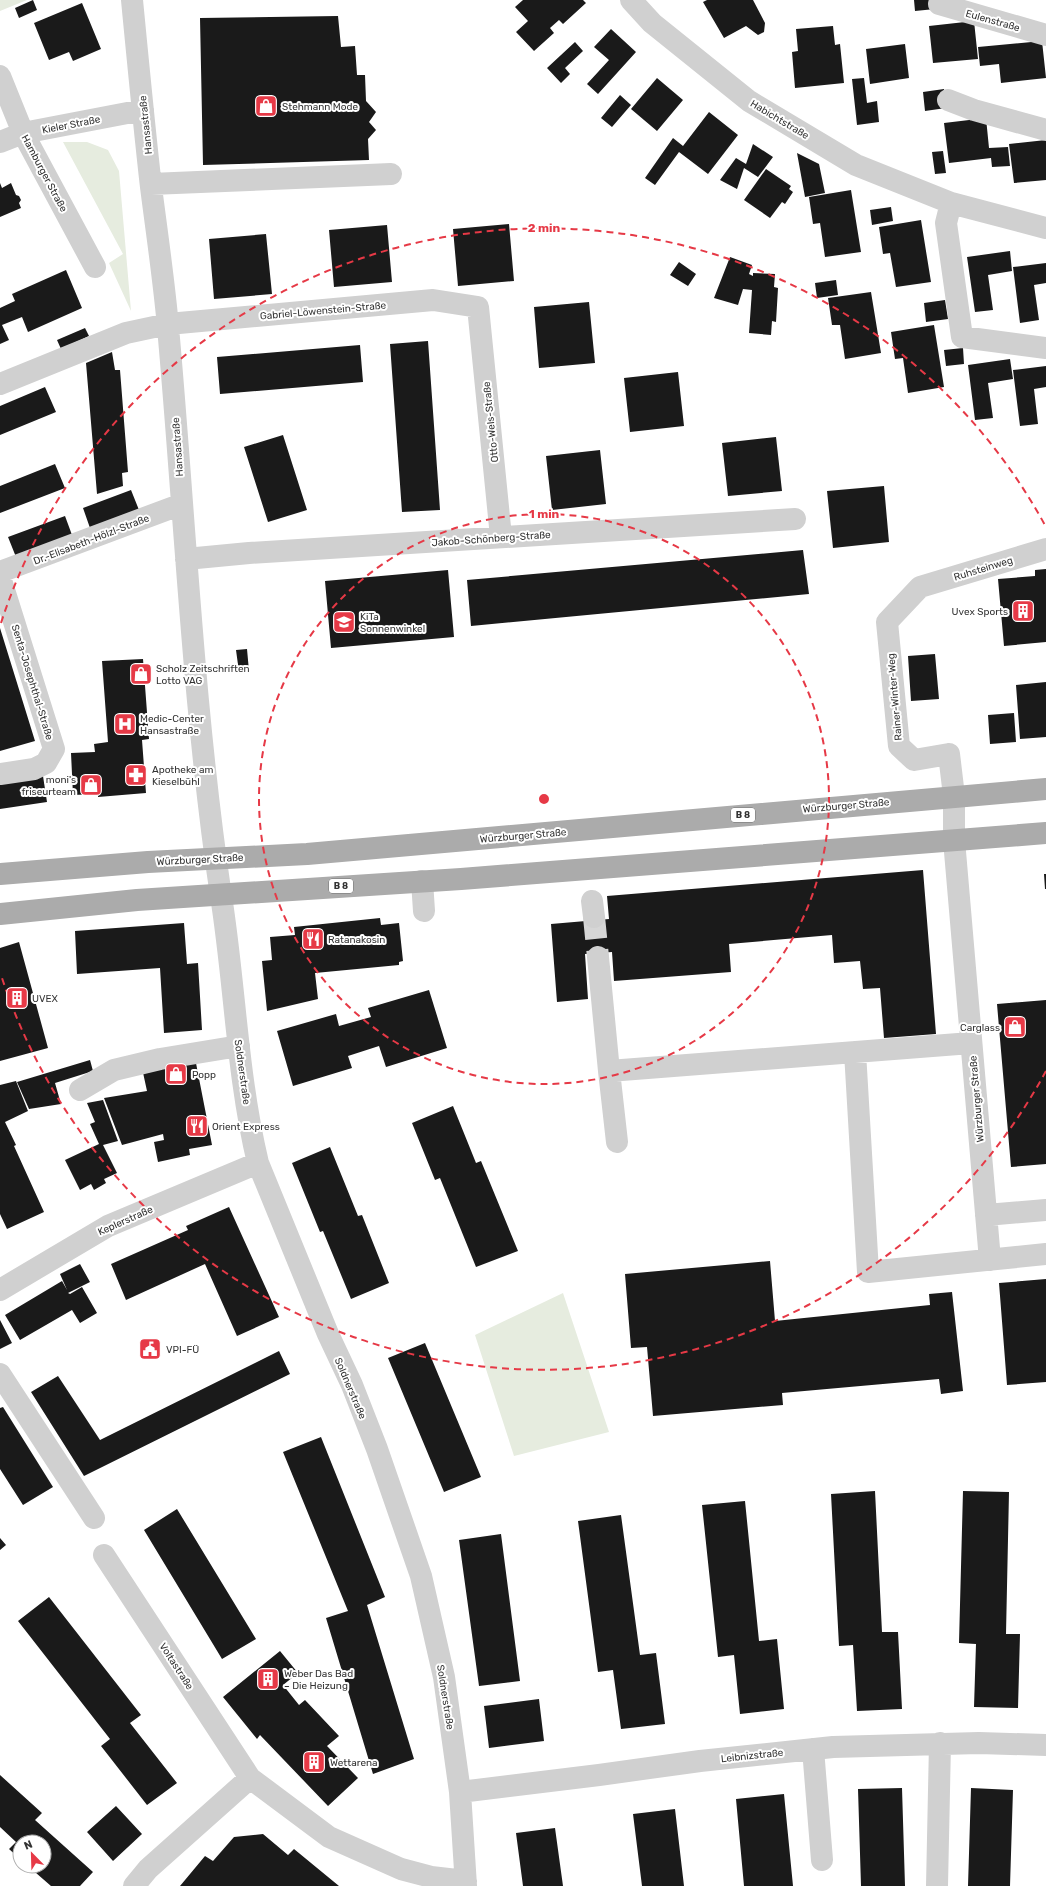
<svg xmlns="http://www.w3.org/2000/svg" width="1046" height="1886" font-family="Rubik,sans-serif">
<rect width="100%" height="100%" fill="#fff"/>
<path fill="#e6ecdf" d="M0,0H27L0,11Z
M63,142H87L108,150L119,171L131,311L109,263L123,254Z
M563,1293L609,1432L514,1456L475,1335Z"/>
<path fill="#1a1a1a" d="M33,0L37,10L19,18L15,8Z
M523,0H583L586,3L563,24L559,20L550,28L554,33L534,51L516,32L528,21L515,7Z
M707,0H753L765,23L764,32L758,35L746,26L724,38L703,2Z
M914,0H934L935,9L915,11Z
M82,3L101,49L73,61L69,52L49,60L34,23Z
M338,16L341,47L355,46L357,75H365L366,101L376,112L369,122L376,130L368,139L369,160L203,165L200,18Z
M974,21L978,59L933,63L929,26Z
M833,26L835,45L840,44L844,83L795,88L792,52L798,51L796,29Z
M611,29L636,52L598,94L587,84L609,60L594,47Z
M1042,41L1046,78L1001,83L999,64L980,66L978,47Z
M575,42L583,51L565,68L570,74L561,83L547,68Z
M905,44L909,78L870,84L866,49Z
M657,78L683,100L657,131L631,109Z
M864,78L867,103L877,101L879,122L857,125L852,79Z
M944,89L946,108L925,111L923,92Z
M620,95L631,105L612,127L601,118Z
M709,112L738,135L708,174L679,152L655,185L645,178L673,138L683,146Z
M986,118L989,148L1008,147L1010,166L992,167L991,158L949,163L944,123Z
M1046,140V180L1014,183L1009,144Z
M753,144L773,157L758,177L744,168L737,189L720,180L736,158L746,164Z
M943,151L946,173L935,174L932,152Z
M797,153L819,164L825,193L805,197Z
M766,169L791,186L789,189L793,192L785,204L782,202L770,218L744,200Z
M0,183L2,188L11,183L16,195L19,196L21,200L19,203L21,208L0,217Z
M851,190L861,252L825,257L820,223L813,224L809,197Z
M891,207L893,221L872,225L870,210Z
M921,220L931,282L896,287L890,253L883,254L879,227Z
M509,224L514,281L458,286L453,229Z
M387,225L392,282L334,287L329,230Z
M266,234L272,294L214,299L209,239Z
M1010,251L1012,271L988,275L993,310L975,312L967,257Z
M730,257L752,265L749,274L753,276V273L775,274L774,287L778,288L776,322L772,321L771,335L749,333L752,290L743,289L738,305L714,298Z
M679,262L696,274L688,286L670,275Z
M1046,263V283L1034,285L1039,320L1020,323L1013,267Z
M66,270L82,308L28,332L22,317L2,325L9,340L0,344V308L15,301L12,294Z
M836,280L838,295L817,298L815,283Z
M871,292L881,353L845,359L840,325H832L828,298Z
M945,300L948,319L926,322L924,303Z
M589,302L595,363L539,368L534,307Z
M934,325L944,387L908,393L903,358L895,359L891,332Z
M85,328L89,336L61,349L57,340Z
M428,341L440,510L402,512L390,344Z
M360,345L363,382L220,394L217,357Z
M963,348L964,364L946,366L944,350Z
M112,352L115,370H120L128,472L122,473L123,486L97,494L86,363Z
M1010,359L1013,379L988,383L993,418L975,420L968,365Z
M1046,366V387L1034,389L1038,424L1020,426L1013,370Z
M678,372L684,426L630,432L624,378Z
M45,387L56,412L0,435V406Z
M283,435L307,510L268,522L244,447Z
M776,437L782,491L728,496L722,443Z
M600,450L606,504L552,510L546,456Z
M55,464L65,488L0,513V486Z
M884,486L889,542L833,548L827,491Z
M131,490L139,510L90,528L83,508Z
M65,516L72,535L16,557L8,537Z
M803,550L809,594L471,626L467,580Z
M1046,569V642L1004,646L998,579L1035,576V570Z
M448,570L454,637L331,648L325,581Z
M0,628L35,741L0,751Z
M247,649L249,671L239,672L236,650Z
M935,654L939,699L911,701L908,656Z
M143,659L149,739L142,740L146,793L98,797V794L73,795L71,753L95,752L94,744L108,742L102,661Z
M1046,682V737L1020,739L1016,685Z
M1014,713L1016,742L990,744L988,715Z
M43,776L47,802L0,809V783Z
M923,870L936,1034L884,1038L880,988L863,989L860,961L834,963L832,935L729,944L731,972L614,981L612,952L585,954L588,999L557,1002L551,924L609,919L607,896Z
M1044,874H1046V889H1045Z
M380,918L381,925L399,923L403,961L399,962V965L315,973L318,999L267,1011L262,961L272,960L270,937L295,935L294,927Z
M184,923L187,964L198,963L202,1030L164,1033L160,968L77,974L75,931Z
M19,942L48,1048L0,1061V948Z
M429,990L447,1048L386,1067L379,1046L348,1056L352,1068L293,1086L277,1031L336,1014L339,1026L371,1017L368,1008Z
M1046,1000V1164L1011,1167L997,1004Z
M195,1058L212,1145L189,1149L190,1155L158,1162L154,1142L164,1140L163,1134L122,1145L104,1098L147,1091L142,1068Z
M90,1060L93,1071L55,1083L61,1104L29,1109L17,1082Z
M16,1081L28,1111L5,1122L16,1145L14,1146L44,1212L7,1229L0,1214V1085Z
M103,1100L118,1141L103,1145L117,1173L104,1179L106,1183L94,1190L91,1184L80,1190L65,1160L99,1144L90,1124L95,1122L87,1103Z
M453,1106L476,1163L481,1161L518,1251L476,1267L440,1178L435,1180L412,1123Z
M330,1147L358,1216L362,1215L389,1283L351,1299L323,1231L320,1232L292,1163Z
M229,1207L279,1317L237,1336L205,1264L126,1300L111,1264L188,1230L186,1226Z
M770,1261L775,1321L930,1305L929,1294L952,1292L963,1391L941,1394L939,1379L782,1393L783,1405L653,1416L647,1347L631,1348L625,1274Z
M80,1264L90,1282L68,1293L70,1294L82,1287L97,1313L80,1323L72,1310L20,1340L5,1315L62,1281L67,1290L60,1274Z
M1046,1279V1382L1007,1385L999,1283Z
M0,1320L12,1343L0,1349Z
M425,1343L481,1477L444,1492L388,1358Z
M279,1351L290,1374L84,1476L31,1392L58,1376L100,1440Z
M3,1407L53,1487L23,1505L0,1469V1408Z
M321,1437L385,1597L367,1605L414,1759L373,1774L326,1618L348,1611L283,1452Z
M875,1491L882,1632H898L902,1709L857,1711L853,1645L839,1646L831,1494Z
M963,1491L1009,1492L1006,1634H1020L1018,1708L974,1707L976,1644L959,1643Z
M745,1501L759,1641L777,1639L784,1709L740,1714L734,1655L718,1657L702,1505Z
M177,1509L256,1639L222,1659L144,1530Z
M621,1515L640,1655L656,1653L665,1724L621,1729L613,1670L598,1672L578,1521Z
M501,1534L520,1681L479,1686L459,1540Z
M0,1538L6,1545L0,1550Z
M49,1597L141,1715L130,1723L177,1783L147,1805L101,1746L110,1739L18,1621Z
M280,1651L298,1673L283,1685L299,1705L305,1700L339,1736L327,1746L358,1778L328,1806L260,1735L257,1739L223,1697Z
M539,1699L544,1741L489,1748L484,1706Z
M0,1775L42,1813L35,1820L93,1872L80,1886H51L28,1866H44V1842H20V1859L9,1849L16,1842L0,1827Z
M902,1788L905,1886H861L858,1789Z
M971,1788L1013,1790L1010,1886H968Z
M784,1794L793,1886H744L736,1799Z
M116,1806L142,1834L113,1861L87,1832Z
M675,1809L684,1886H642L633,1814Z
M555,1828L563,1886H523L516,1833Z
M263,1834L288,1855L294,1849L339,1886H180L205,1856L213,1861L234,1837Z"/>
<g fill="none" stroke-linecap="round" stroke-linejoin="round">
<path stroke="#d6d6d6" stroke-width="22" stroke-dasharray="22 11" stroke-linecap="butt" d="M594,917L598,957"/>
<path stroke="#d0d0d0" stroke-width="22" d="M132,0C138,62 144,125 151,187C157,234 164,281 168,327C185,517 193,708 221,896C235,984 237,1076 258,1163L328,1334L352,1385L377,1449L421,1576L444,1677L460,1792L466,1886
M631,0L652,23L749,101L856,165L951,203L1046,228
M939,4L1046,35
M0,76L23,133L95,267
M948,100L974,110L1046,130
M0,142L23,133L143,110
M151,184L391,174
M951,203L946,223L962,337L1046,348
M0,384L126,333L168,324L433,300L478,307L501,537
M186,559L249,553L795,519
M0,572L182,504
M0,577L54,749L46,763L34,769L0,774
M422,881L424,911
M592,901L594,917
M598,957L609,1071L971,1043
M855,1052L868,1272L1046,1254
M609,1071L617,1142
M80,1090L114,1070L160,1059L239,1046
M986,1215L1046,1210
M990,1260L954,840V796L949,754L914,760L899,746L887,622L920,587L1046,549
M0,1290L108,1226L258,1163
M0,1374L94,1518
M104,1555L250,1778L329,1837L401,1869L431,1877L466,1881
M813,1749L822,1860
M460,1792L599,1775L700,1761L833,1747L979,1743L1046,1745
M134,1886L148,1869L250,1778
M937,1886L940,1743"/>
<path stroke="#ababab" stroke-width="22" d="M0,874L148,862L307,854L1046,789
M0,914L137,900L461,879L1046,833"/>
</g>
<g fill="none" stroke="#e63946" stroke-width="2" stroke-dasharray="7 5">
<circle cx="544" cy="799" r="285"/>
<path d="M1046 1071A571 571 0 0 1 1 975M1 623A571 571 0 0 1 1046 527"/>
</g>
<defs>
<g id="shop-square" transform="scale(1.15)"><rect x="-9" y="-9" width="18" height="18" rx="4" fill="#e63946" stroke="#fff"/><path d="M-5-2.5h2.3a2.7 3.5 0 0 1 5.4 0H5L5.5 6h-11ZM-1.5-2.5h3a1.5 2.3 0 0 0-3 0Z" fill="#fff"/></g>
<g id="building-square" transform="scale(1.15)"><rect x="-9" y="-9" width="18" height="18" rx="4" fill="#e63946" stroke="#fff"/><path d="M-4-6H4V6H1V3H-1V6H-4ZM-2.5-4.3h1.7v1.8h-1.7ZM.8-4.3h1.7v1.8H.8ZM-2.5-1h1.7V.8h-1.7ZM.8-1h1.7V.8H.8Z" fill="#fff"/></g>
<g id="school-square" transform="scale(1.15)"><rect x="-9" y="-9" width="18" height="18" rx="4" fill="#e63946" stroke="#fff"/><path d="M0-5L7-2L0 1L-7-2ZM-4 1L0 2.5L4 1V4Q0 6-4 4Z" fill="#fff"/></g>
<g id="hospital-square" transform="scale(1.15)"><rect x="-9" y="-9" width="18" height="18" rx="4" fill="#e63946" stroke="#fff"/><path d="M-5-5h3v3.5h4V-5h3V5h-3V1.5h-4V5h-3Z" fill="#fff"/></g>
<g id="pharmacy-square" transform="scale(1.15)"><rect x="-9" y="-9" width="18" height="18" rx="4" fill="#e63946" stroke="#fff"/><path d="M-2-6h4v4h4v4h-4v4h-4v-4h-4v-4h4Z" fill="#fff"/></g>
<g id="restaurant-square" transform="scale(1.15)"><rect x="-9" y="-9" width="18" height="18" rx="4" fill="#e63946" stroke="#fff"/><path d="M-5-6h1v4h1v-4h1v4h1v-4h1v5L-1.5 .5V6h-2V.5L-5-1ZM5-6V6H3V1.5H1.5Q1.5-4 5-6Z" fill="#fff"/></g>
<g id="civic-square" transform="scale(1.15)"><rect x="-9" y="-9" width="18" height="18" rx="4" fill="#e63946" stroke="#fff"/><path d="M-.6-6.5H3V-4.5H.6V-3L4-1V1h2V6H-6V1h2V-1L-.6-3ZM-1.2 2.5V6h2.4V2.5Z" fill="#fff"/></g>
</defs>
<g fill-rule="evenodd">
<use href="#shop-square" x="266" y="106"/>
<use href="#building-square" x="1023" y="611"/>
<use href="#school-square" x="344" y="622"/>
<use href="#shop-square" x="141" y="674"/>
<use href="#hospital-square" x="125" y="724"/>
<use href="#pharmacy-square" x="136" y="775"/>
<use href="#shop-square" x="91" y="785"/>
<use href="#restaurant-square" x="313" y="939"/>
<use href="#building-square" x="17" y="998"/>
<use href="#shop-square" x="1015" y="1027"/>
<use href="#shop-square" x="176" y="1074"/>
<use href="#restaurant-square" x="197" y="1126"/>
<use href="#civic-square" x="150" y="1349"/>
<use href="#building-square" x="268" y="1679"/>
<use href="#building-square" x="314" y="1762"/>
</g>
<g text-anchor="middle" stroke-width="4" stroke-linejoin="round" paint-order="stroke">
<g fill="#fff" stroke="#707070" stroke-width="1">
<rect x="731" y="808" width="24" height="14" rx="3"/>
<rect x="329" y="879" width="24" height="14" rx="3"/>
</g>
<g font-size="9" font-weight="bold" fill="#333">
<text x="743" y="818">B 8</text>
<text x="341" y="889">B 8</text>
</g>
<g font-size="10" fill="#333" stroke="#fff">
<text transform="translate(993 20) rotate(16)" y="4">Eulenstraße</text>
<text transform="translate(780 119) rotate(31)" y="4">Habichtstraße</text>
<text transform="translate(71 124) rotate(-11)" y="4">Kieler Straße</text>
<text transform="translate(145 125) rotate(-96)" y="4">Hansastraße</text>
<text transform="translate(45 173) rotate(62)" y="4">Hamburger Straße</text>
<text transform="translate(323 310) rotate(-5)" y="4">Gabriel-Löwenstein-Straße</text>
<text transform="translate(490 422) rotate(-96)" y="4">Otto-Wels-Straße</text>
<text transform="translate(177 447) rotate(-94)" y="4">Hansastraße</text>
<text transform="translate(491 538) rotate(-4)" y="4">Jakob-Schönberg-Straße</text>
<text transform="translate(91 539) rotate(-21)" y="4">Dr.-Elisabeth-Hölzl-Straße</text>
<text transform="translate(983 568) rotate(-17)" y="4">Ruhsteinweg</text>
<text transform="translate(33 682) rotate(73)" y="4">Senta-Josephthal-Straße</text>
<text transform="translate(894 697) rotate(-95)" y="4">Rainer-Winter-Weg</text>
<text transform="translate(846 805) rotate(-5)" y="4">Würzburger Straße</text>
<text transform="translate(523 835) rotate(-5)" y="4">Würzburger Straße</text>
<text transform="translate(200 859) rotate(-3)" y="4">Würzburger Straße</text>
<text transform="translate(243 1072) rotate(82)" y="4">Soldnerstraße</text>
<text transform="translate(976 1099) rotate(-95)" y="4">Würzburger Straße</text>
<text transform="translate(125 1220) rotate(-24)" y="4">Keplerstraße</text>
<text transform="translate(351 1388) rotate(67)" y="4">Soldnerstraße</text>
<text transform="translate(177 1666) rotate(57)" y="4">Voltastraße</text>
<text transform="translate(446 1697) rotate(81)" y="4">Soldnerstraße</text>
<text transform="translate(752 1755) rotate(-6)" y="4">Leibnizstraße</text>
</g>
<g font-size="10" fill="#333" stroke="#fff" text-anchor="start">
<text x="282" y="110">Stehmann Mode</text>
<text x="1008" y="615" text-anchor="end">Uvex Sports</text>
<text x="360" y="620">KiTa<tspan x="360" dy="12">Sonnenwinkel</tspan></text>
<text x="156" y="672">Scholz Zeitschriften<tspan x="156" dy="12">Lotto VAG</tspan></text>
<text x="140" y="722">Medic-Center<tspan x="140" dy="12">Hansastraße</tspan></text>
<text x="152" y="773">Apotheke am<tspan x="152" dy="12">Kieselbühl</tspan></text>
<text x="76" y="783" text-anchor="end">moni's<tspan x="76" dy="12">friseurteam</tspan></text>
<text x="328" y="943">Ratanakosin</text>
<text x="32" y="1002">UVEX</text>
<text x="1000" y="1031" text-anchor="end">Carglass</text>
<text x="192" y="1078">Popp</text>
<text x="212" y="1130">Orient Express</text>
<text x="166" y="1353">VPI-FÜ</text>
<text x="284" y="1677">Weber Das Bad<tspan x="284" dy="12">– Die Heizung</tspan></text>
<text x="330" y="1766">Wettarena</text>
</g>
</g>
<circle cx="544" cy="799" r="6" fill="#e63946" stroke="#fff" stroke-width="2"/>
<g font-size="12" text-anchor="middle" font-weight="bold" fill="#e63946" stroke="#fff" stroke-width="4" stroke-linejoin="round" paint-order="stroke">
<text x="544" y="232">2 min</text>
<text x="544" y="518">1 min</text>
</g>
<g transform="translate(32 1854) rotate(337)"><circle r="19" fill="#ffffff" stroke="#adadad"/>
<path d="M0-3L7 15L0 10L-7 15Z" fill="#e63946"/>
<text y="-6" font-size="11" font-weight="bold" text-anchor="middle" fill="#333333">N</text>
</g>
</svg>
